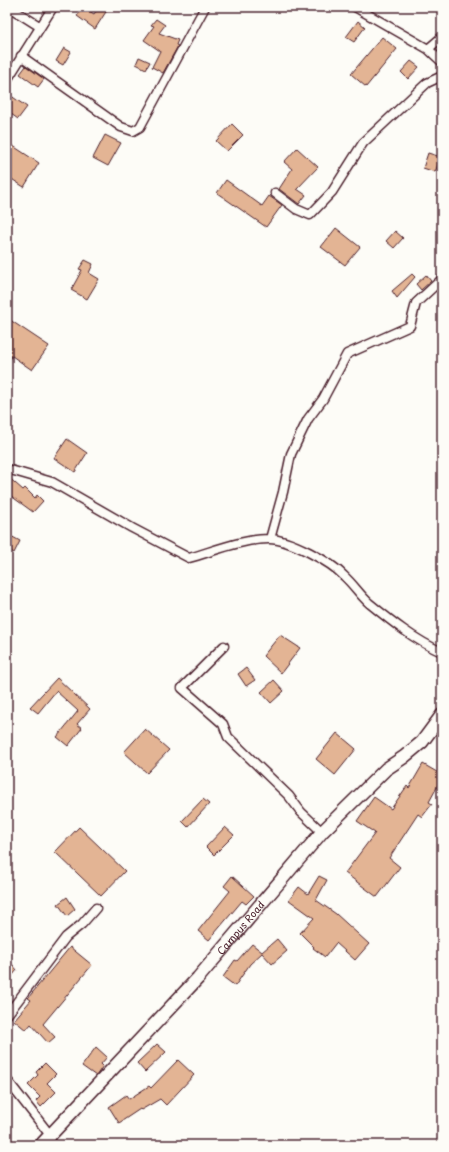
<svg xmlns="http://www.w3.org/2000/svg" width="449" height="1152" font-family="'Playpen Sans',sans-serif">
<rect width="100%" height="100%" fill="#fdfcf7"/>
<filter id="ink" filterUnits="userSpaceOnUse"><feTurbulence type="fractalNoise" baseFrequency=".025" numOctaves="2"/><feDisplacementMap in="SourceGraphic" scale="8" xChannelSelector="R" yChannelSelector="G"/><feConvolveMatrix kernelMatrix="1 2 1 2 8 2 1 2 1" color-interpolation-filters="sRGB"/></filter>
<g filter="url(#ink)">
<path fill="#e3b494" stroke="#4a1f2b" d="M83,7L94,14L99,7H109L95,29L77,16Z
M156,19L165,25L159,33L178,40L176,45L178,46L163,73L152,67L160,51L144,40L154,26L151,25Z
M358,21L365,27L354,42L346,37Z
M382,37L397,49L366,87L351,74Z
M64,48L71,52L63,65L56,61Z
M139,57L150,62L146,69L136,64Z
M411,61L419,67L408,79L401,72Z
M26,66L44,79L38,87L20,74Z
M7,93L27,107L18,119L7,111Z
M232,124L243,135L227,151L216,141Z
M105,135L121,143L108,166L93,158Z
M7,142L39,163L24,187L7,176Z
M297,148L318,167L297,189L306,195L299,204L279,189L292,169L284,162Z
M428,153L441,157L435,172L423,168Z
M226,180L262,206L269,196L282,205L266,227L217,193Z
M336,228L360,247L345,265L321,247Z
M395,231L403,238L394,248L386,241Z
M85,260L93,264L89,273L99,279L87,299L71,290L82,270L79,269Z
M412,274L415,277L397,298L392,291Z
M426,275L431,281L421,290L416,284Z
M7,318L49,346L32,370L12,356L7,364Z
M67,439L87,453L75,472L54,458Z
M7,476L23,490L25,488L35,498L37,495L43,501L33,512L11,496L7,502Z
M7,534L20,541L14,553L7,549Z
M280,635L300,648L281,673L263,656Z
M246,668L255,680L246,686L238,674Z
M57,678L90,709L77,724L82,728L68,746L57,737L78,711L56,691L38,713L30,707Z
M274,680L284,691L271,703L261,692Z
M145,729L169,750L147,773L124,752Z
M337,733L356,749L335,775L316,759Z
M423,764L442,775V778L429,802L432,804L422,817L418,814L389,858L400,867L377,897L345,873L375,833L357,821L374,797L391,809L407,786L409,788Z
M203,799L209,804L188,827L182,821Z
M79,827L125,871L101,896L55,852Z
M225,827L234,835L214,855L206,847Z
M232,876L254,896L246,904L242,901L209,940L198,931L230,891L224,886Z
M319,876L327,880L316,900L336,914L369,944L355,960L336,943L325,957L313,948L314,947L300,933L314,918L289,900L299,887L308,894Z
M67,897L75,909L67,916L58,904Z
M277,939L287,951L272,964L262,953L250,964L235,986L223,977L235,960L237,961L252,944L262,952Z
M70,947L92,965L43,1024L55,1037L48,1043L31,1024L26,1030L14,1020L31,1000L28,998Z
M7,958L17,970L7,982Z
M157,1044L166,1052L145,1072L137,1063Z
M96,1047L107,1057L101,1064L103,1066L96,1076L82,1066Z
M178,1060L194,1075L166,1105L160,1099L141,1110L140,1109L119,1123L109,1107L126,1095L129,1099L149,1086L151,1088Z
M45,1063L56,1074L47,1083L56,1092L41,1107L36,1101L40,1097L28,1085L38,1075L36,1072Z"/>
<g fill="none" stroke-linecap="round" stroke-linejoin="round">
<g stroke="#4a1f2b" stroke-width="11">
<path id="street" d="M9,7L39,26
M355,7L428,49L442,62
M428,49L442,37
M21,56L121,127L133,131L140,127L205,7
M7,80L53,7
M275,193L296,209L310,215L332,192L363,143L427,83L442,76
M7,469L52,482L132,528L189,558C214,551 242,539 269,539C289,539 331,562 344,576C353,584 360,595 369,603C391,621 416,641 442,652
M270,539L283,492L291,454L308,419L323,399L347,354L410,326L416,303L442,279
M224,646L182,688L223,724L228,737L289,796L301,812L322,832
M7,1015L66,937L82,924L96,908
M7,1080L50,1135L51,1145"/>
</g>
<g stroke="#4a1f2b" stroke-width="15">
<g id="secondary">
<path id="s1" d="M41,1145L198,978L322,832L386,769L404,757L422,742L442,715"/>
</g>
</g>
<use href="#street" stroke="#fdfcf7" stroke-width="8"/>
<use href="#secondary" stroke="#fdfcf7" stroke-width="12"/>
</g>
</g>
<g text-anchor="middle" stroke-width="3" stroke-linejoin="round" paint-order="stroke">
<g font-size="10" fill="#4a1f2b" stroke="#fdfcf7">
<text dy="4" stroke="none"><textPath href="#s1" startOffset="295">Campus Road</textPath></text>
</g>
</g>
<rect width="449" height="1152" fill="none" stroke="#fdfcf7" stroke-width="24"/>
<rect x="12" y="12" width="425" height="1128" fill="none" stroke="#4a1f2b" stroke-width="1.5" filter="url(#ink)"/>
</svg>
